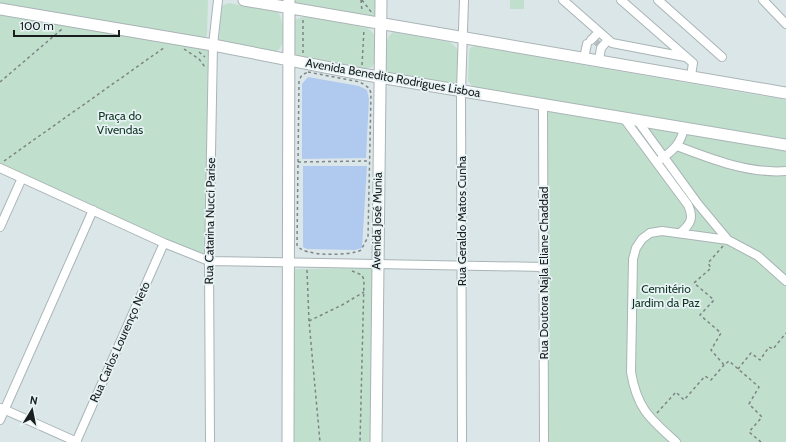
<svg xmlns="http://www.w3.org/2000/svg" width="786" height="442" font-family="Cabin,sans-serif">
<rect width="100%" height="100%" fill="#dbe6e8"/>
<path fill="#c1dfcd" d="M0,0H208L207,34L206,37L199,41L0,5Z
M293,0H376V19L293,4Z
M510,0H524V9H510Z
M229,3L278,12C284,21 288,51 273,52L224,44L219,40L221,6Z
M0,13L208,50L205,256L0,164Z
M305,16L368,28L374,34V63L372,67L364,69L300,58L294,54V20Z
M393,32L449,42C465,50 459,66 457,83L455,85L393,76L386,69C386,56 382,41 393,32Z
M475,46L786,100V142L479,89L473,87L468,81L469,52L470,48Z
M546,111L786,150V442H547Z
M374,268L373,442H291L290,269Z"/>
<path fill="#b0caef" d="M308,77L359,86L367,90L369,99L366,158L302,159V84Z
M303,166H367L362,248L355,250L307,249L303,247Z"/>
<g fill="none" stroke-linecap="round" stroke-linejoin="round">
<path stroke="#b4bec0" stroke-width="8" stroke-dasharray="8 4" stroke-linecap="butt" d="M597,47L601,42"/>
<g stroke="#a9b4b6" stroke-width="10">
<path id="minor" d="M563,0L612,43L685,57
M621,0L693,63L691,76
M658,0L722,57
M763,0L786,24
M591,40L599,32
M584,58L587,44
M599,60L601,48L608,40
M543,104L544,442
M623,117L688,205C694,218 691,224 680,233
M637,120L698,204L728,240L758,256L786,281
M677,146C711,159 749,174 786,171
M661,159C674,150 681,143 684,128
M0,168L164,243L209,261L544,267
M0,227L22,178
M1,408L77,442
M0,420L93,210
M76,442L164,243
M210,442L209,261L213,45L218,0
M462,442L461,90L464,0
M676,442C649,418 637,408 631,372L633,259L636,248L642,239L650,233L662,231L728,240"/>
</g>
<g stroke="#a9b4b6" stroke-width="13">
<path id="major" d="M244,0L786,93
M0,9L213,45L361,74L786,145
M288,442L289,1
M376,442L381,0"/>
</g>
<path stroke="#7d8486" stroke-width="1.5" stroke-dasharray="3 3" stroke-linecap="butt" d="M361,0L362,12
M362,0L372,13
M303,20V54
M184,49L199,59L205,67
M199,52L205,57
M362,65L364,29
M308,72L360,82L369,88L371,93L368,237L361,250C351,256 302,257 297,245L299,80L302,75Z
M0,82L62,29
M4,161L165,47
M298,162L368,161
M723,246L708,263L711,268L694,283L714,300L700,315L721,333L711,350L724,365L729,361L759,387L749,404L762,417L749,432L761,442
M307,270L309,321L320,442
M352,271L362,275L364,280L360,442
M309,321L342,305L364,292
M738,369L751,353L760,360L769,347L773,349L786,333
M657,413L676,392L684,400L705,376L711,380L724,365"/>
<use href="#minor" stroke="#fff" stroke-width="8"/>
<use href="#major" stroke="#fff" stroke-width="11"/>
</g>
<g text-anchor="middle" stroke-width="3.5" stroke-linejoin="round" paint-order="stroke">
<g font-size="12" fill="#1a1e1f" stroke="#e8f3f5">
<text transform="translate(393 78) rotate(10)" y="4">Avenida Benedito Rodrigues Lisboa</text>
<text transform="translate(210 221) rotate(-89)" y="4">Rua Catarina Nucci Parise</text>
<text transform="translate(377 221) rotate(-89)" y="4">Avenida José Munia</text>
<text transform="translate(462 221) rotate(-90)" y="4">Rua Geraldo Matos Cunha</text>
<text transform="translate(544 273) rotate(-90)" y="4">Rua Doutora Najla Eliane Chaddad</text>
<text transform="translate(120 342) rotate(-66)" y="4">Rua Carlos Lourenço Neto</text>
</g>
<g font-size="12" fill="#0f3422" stroke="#e8f3f5">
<text x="120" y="120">Praça do<tspan x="120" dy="14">Vivendas</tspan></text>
<text x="666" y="293">Cemitério<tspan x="666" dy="14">Jardim da Paz</tspan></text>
</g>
</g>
<g transform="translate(32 410) rotate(10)" stroke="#e8f3f5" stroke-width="3" paint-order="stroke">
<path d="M0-3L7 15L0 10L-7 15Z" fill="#1a1e1f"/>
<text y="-6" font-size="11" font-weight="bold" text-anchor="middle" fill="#1a1e1f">N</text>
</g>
<path d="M14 30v6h105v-6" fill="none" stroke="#1a1e1f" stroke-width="2"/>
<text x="20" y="30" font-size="12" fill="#1a1e1f" stroke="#e8f3f5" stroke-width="3" paint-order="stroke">100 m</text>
</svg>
